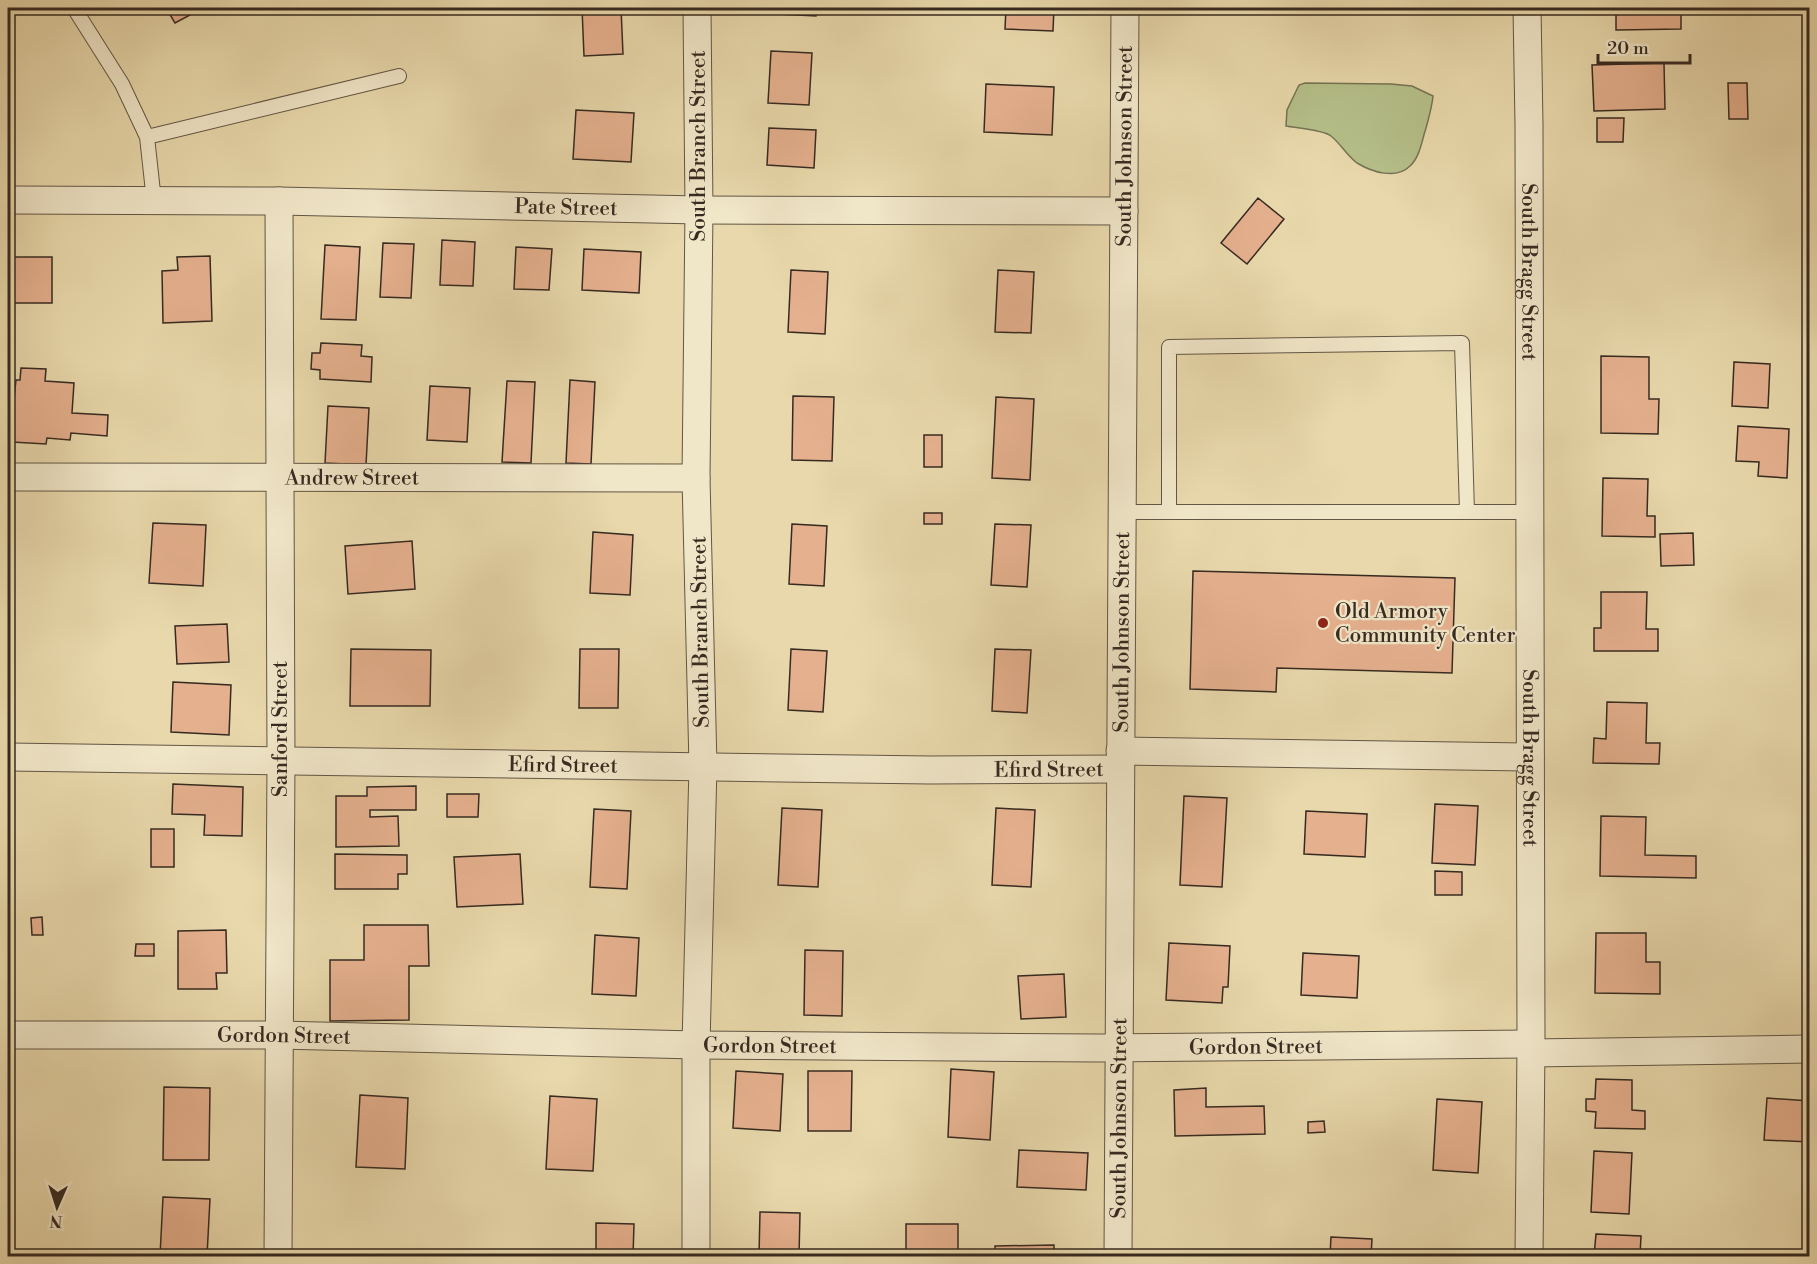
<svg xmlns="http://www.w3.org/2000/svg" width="1817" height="1264" font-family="'Libre Bodoni',serif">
<rect width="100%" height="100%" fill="#e8d8ab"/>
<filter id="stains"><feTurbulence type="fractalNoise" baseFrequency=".00333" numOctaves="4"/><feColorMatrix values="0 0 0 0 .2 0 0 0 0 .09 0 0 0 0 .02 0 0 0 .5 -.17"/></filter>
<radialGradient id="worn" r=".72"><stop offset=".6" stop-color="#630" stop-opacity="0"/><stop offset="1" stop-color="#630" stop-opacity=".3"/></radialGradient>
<path fill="#b5bf89" stroke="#767455" stroke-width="1.5" d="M1305,83L1391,84L1412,86L1433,96C1432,107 1429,117 1426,128C1422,140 1420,157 1410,166C1396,180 1372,172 1357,163C1347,156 1341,144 1331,136C1324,130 1297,128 1286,126L1287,110L1299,85Z"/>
<path fill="#e5b08e" stroke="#362a21" stroke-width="1.5" d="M166,8H203L175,23Z
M582,8H621L623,54L584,56Z
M778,8H816V16L778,14Z
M1006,8H1054L1053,31L1005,29Z
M1616,8H1681V29L1616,30Z
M771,51L812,53L809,105L768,103Z
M1664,63L1665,109L1594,111L1592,65Z
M1728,83H1747L1748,119H1729Z
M986,84L1054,87L1052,135L984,132Z
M576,110L634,113L631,162L573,159Z
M1597,118H1624L1623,142H1597Z
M769,128L816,130L814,168L767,165Z
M1258,198L1284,219L1247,264L1221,243Z
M442,240L475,242L473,286L440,285Z
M383,243L414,244L411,298L380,297Z
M325,245L360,247L356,320L321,319Z
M516,247L552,249L549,290L514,289Z
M584,249L641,252L639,293L582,290Z
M210,256L212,321L163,323L162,271L178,270L177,257Z
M8,257H52V303H8Z
M791,270L828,272L825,334L788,332Z
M998,270L1034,272L1031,333L995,332Z
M321,343L362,345L361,356L372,357L371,382L320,379V370L311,369L312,353H320Z
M1601,356L1649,357V399H1659L1658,434L1601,433Z
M1734,362L1770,364L1768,408L1732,406Z
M21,368L46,369L45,381L74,383L72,413L108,415L107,436L71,433L70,440L47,438L46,444L12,442L13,420H8V398L14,399L16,380H20Z
M570,380L595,382L591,464L566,463Z
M507,381L535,382L531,463L502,462Z
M430,386L470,388L467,442L427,440Z
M793,396L834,397L832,461L792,460Z
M996,397L1034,399L1030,480L992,478Z
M328,406L369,408L366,465L325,463Z
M1738,426L1789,429L1787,478L1758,476L1759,462L1736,461Z
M924,435H942V467H924Z
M1603,478L1648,479L1647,516H1655V537L1602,536Z
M924,513H942V524H924Z
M153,523L206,525L203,586L149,583Z
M792,524L827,526L824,586L789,584Z
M995,524L1031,525L1027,587L991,585Z
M593,532L633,535L630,595L590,593Z
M1693,533L1694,565L1661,566L1660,534Z
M412,541L415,589L348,594L345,546Z
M1193,571L1455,578L1452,673L1277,668L1276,692L1190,689Z
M1601,592H1647L1646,629H1658V651H1594V628H1601Z
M227,624L229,662L177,664L175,626Z
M351,649L431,650L430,706H350Z
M580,649H619L618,708H579Z
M791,649L827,651L823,712L788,710Z
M995,649L1031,650L1027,713L992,711Z
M173,682L231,685L229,735L171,732Z
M1607,702L1647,703L1646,743H1660L1659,764L1593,763L1594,738L1606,739Z
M173,784L243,787L242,836L204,835L205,815L172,814Z
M416,786V810H370V817L398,816L399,846L336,847V796H367V787Z
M447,794H479L478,817H447Z
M1184,796L1227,798L1222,887L1180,885Z
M1435,804L1478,806L1475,865L1432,863Z
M782,808L822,810L818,887L778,885Z
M996,808L1035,810L1031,887L992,885Z
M594,809L631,811L627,889L590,887Z
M1306,811L1367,814L1365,857L1304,854Z
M1601,816L1646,817L1645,855L1696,856V878L1600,876Z
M151,829H174V867H151Z
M1809,835H1810V895H1807Z
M335,854L407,855V874H398V889H335Z
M520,854L523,904L457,907L454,857Z
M1435,871L1462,872V895H1435Z
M42,917L43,935H32L31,918Z
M364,925H428L429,966H409V1020L330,1021V960H364Z
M226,930L227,973H216L217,989H178V931Z
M1596,933H1646V962H1660V994L1595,993Z
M595,935L639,938L636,996L592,994Z
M1810,941V992L1807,991Z
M1169,943L1230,946L1228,987H1223L1222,1003L1166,1000Z
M136,944H154V956H135Z
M805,950L843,951L842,1016L804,1015Z
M1303,953L1359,956L1357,998L1301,995Z
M1064,974L1066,1017L1021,1019L1018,976Z
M951,1069L994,1072L990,1140L948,1137Z
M736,1071L783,1074L780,1131L733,1128Z
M808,1071H852L851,1131H808Z
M1596,1079L1632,1080V1110L1645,1111V1129L1595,1128L1596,1112L1586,1111V1099H1595Z
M164,1087L210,1088L209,1160H163Z
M1206,1088V1107L1264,1106L1265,1134L1175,1136L1174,1090Z
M360,1095L408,1098L405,1169L356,1167Z
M550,1096L597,1099L593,1171L546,1169Z
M1767,1098L1810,1101V1142L1764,1140Z
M1437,1099L1482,1102L1478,1173L1433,1170Z
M1324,1121L1325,1132L1308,1133V1122Z
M1019,1150L1088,1153L1086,1190L1017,1187Z
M1594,1151L1632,1153L1629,1214L1591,1212Z
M163,1197L210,1199L207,1256H160Z
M760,1212L800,1213L799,1256H759Z
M596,1223L634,1224L633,1256H596Z
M906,1224H958V1256H906Z
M1596,1234L1641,1236L1640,1256H1594Z
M1331,1237L1372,1239L1371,1256H1330Z
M1054,1245V1256H995V1246Z
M317,1250L372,1253V1256H316Z"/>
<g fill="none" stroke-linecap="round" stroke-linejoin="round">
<g stroke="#625644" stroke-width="16">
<path id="lane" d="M74,8L122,84L147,137L154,201
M147,137L399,76
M1122,512H1530
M1169,512V347L1462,343L1467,512"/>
</g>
<g stroke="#625644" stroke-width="29">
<g id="street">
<path id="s1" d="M1527,8L1529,125L1531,1044L1529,1256"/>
<path id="s2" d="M8,200L279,201L699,210L1124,211"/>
<path id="s3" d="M8,477L696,478"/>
<path d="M1120,751L1530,757"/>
<path id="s4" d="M8,757L930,770L1120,769"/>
<path id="s5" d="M8,1035H278L696,1045L1098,1048L1531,1044"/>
<path d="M1531,1053L1810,1049"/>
<path d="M278,1256L281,761L279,201"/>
<path d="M696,1256V1045L703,766L696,478L699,210L697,8"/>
<path id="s6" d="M1118,1256L1125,8"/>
</g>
</g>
<use href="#lane" stroke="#f0e6c8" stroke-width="14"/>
<use href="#street" stroke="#f0e6c8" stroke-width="27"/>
</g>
<circle fill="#8f2418" stroke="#f0e6c8" stroke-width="2" cx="1323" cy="623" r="6"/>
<g text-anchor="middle" stroke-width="4.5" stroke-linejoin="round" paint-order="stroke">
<g font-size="21" fill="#362a21" stroke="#f0e6c8">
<text transform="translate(698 146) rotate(-90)" y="7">South Branch Street</text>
<text dy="7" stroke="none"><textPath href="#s6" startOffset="1110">South Johnson Street</textPath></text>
<text dy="7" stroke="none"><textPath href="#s2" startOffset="558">Pate Street</textPath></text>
<text dy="7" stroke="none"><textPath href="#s1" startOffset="264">South Bragg Street</textPath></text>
<text dy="7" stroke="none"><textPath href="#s3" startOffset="344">Andrew Street</textPath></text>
<text transform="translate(700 632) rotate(-91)" y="7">South Branch Street</text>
<text dy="7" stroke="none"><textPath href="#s6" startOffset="624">South Johnson Street</textPath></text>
<text transform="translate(280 729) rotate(-90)" y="7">Sanford Street</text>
<text dy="7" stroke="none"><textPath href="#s1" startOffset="750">South Bragg Street</textPath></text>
<text dy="7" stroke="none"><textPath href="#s4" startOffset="555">Efird Street</textPath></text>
<text dy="7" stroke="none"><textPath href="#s4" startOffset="1041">Efird Street</textPath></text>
<text dy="7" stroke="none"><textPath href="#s5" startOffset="276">Gordon Street</textPath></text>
<text dy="7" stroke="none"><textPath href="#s5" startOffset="762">Gordon Street</textPath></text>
<text dy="7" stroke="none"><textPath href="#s5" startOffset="1248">Gordon Street</textPath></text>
<text dy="7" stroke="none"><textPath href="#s6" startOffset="138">South Johnson Street</textPath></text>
</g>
<g font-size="21" fill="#362a21" stroke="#f0e6c8" text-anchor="start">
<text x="1335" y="618">Old Armory<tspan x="1335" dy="24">Community Center</tspan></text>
</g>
</g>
<rect width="1817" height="1264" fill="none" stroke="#e8d8ab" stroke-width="30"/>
<rect x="9" y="9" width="1799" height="1246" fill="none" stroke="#362a21" stroke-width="3"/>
<rect x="15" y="15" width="1787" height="1234" fill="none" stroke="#362a21" stroke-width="1.5"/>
<g transform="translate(57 1207) rotate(183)" stroke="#f0e6c8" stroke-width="4.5" paint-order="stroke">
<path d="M0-4.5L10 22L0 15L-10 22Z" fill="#362a21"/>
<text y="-9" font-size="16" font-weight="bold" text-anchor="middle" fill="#362a21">N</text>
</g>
<path d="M1598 54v9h92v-9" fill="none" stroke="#362a21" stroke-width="3"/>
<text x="1607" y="54" font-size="18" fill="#362a21" stroke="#f0e6c8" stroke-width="4.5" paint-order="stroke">20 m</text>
<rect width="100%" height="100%" filter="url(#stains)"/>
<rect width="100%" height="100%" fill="url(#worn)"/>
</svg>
